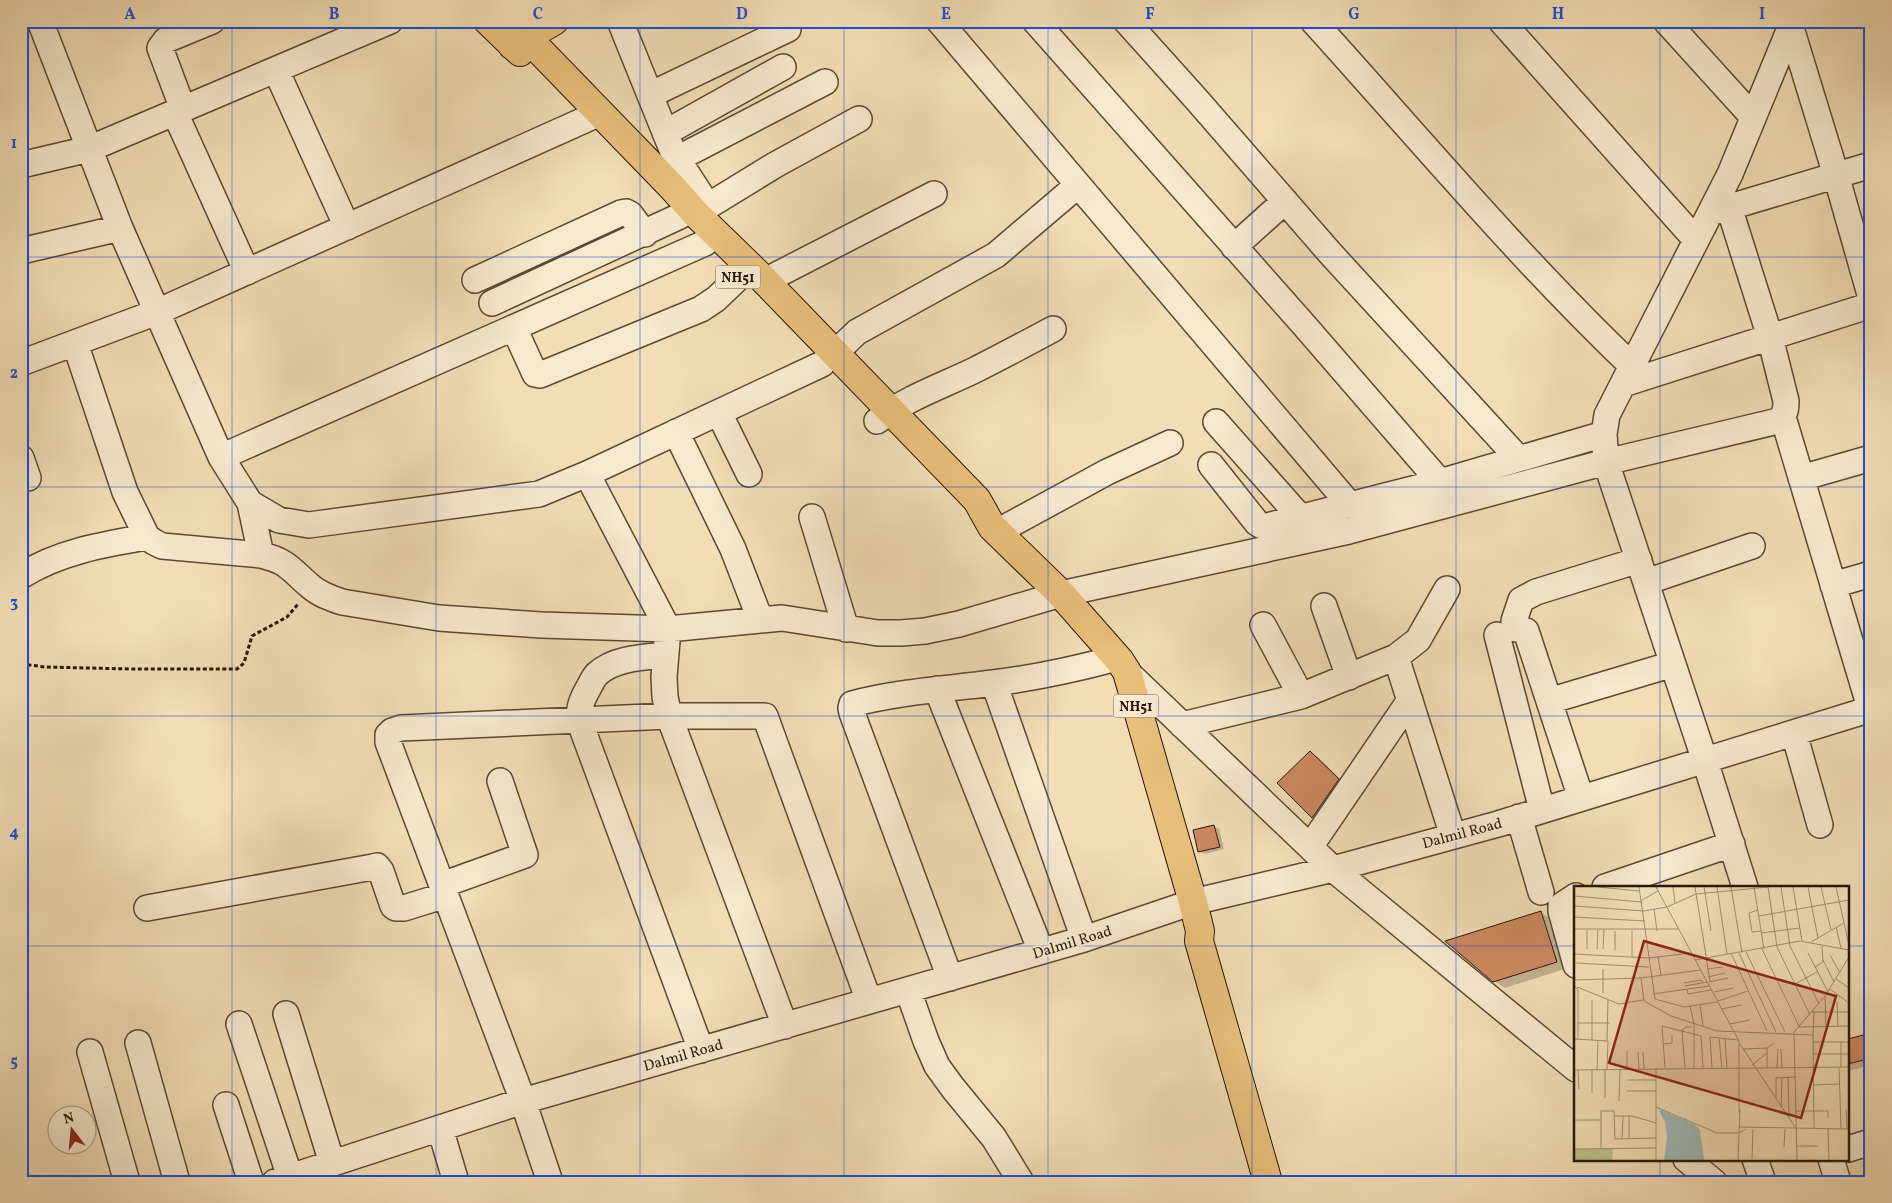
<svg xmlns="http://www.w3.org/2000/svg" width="1892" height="1203" font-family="Vollkorn,serif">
<rect width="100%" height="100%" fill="#f2ddb4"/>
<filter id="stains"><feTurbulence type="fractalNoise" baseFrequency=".004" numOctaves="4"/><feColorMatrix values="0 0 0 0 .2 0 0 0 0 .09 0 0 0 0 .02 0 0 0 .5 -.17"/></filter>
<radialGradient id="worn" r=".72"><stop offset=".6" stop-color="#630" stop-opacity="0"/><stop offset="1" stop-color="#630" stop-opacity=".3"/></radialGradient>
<path fill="#0003" d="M1310,752L1318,757L1346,785L1321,821L1313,817L1279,783Z
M1214,826L1219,829L1224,849L1205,854L1199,851Z
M1541,913L1552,919L1568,968L1505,988L1494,981Z
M1871,1034V1065L1848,1071V1040Z"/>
<path fill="#cc8861" stroke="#271809" d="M1310,751L1339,779L1312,818L1277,783Z
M1214,825L1220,847L1198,852L1193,830Z
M1541,911L1557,962L1493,982L1445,941Z
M1871,1033V1058L1848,1064V1039Z"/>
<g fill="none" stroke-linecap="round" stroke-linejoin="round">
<g stroke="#5a4934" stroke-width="28">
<path id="minor" d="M40,21L120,228L221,457L250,503L279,520L309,525L539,494L587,474L822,364
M620,21L673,152L708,206
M939,21L1350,505
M1035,21L1304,325L1440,482
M1126,21L1197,100L1330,253L1519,459
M1313,21C1418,137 1519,258 1632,366
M1501,21L1696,240
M1666,21L1753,117
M1791,28L1836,175L1871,298
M276,70L347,227
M650,95L788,29
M183,109L160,48L166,40L212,21
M175,113L247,272
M665,133L783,67
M677,159L825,82
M21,165L89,149L390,21
M1713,212L1871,165
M695,214L775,165L859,119
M1234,247L1285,201
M21,251L120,228
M475,280L621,213L626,212L630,214L645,234
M765,281L934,194
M492,303L680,216
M514,328L535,374L540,375L701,309L716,299L739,277
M75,343L125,492L147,537L154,542L162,546L261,555C288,561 291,570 310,586C319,594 330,598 342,602L439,618L541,625L668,629L782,618L878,633H901L925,631L959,624L1061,594L1349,531L1606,462L1778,421C1785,415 1786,410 1786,401L1770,337L1729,207
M834,354L857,332L996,255L1078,185
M21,363L157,312L600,113
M1623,384L1871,305
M719,413L749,474
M1783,417L1871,711
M877,421C906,398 942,386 975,370C1001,357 1027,343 1053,329
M1216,422L1301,518
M676,432L733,549L760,619
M221,457L705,243
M21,458L28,478
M1211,465L1257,523L1262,526H1267L1440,482L1604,434
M587,474L668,629L664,677L665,697L669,716L785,1026
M1801,478L1871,458
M250,503L261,555
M812,517L846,629
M997,532L1107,472L1170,443
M21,576C58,552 105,544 147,537
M1646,582L1752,546
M1833,585L1871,574
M1324,606L1349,677
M1263,625L1301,696
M1516,629L1514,621L1521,600L1536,592L1639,560
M1526,631L1581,798
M1497,635L1542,810
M665,655C644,657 614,658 597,674C594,677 591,683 589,687C582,699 579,707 579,720L701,1050
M1396,657L1453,836
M1127,672L1333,869L1576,1069
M994,683L1084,939
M937,689L1041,951
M1549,701L1673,664
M1182,725L1301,696L1396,657L1418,640L1447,589
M1794,733L1820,825
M1519,817L1541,892
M1310,847L1410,700
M442,885L525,855L500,781
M1605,887L1732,844
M1745,887L1705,761L1606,462L1604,434L1607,415L1730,174L1793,21
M1576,896L1561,906V911L1576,965
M147,908L373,867L377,866L381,871L393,906L396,908H404L446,895
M950,978L852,713L851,708L852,704C896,692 947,689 993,683C1035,678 1076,669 1117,658
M908,990L926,1041L937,1066L953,1088L994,1138L1021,1182
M286,1014L332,1163
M239,1024L290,1177
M138,1043L177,1182
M90,1052L127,1182
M226,1105L251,1182
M440,1128L456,1182
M1848,1149L1871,1142
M1686,1159L1714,1182
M1755,1159L1763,1182
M1831,1159L1838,1182
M275,1182L523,1101L1084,939L1193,902L1333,869L1498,824L1871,709
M550,1182L523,1101L388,742V735L392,731L401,728L669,716H765L869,1001"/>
</g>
<g stroke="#271809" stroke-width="30">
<path id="major" d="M512,45L554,21"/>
</g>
<g stroke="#271809" stroke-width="30">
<path id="highway" d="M488,21L520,52
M511,21L672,187L696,214L765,281L977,500L992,527L1061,594L1120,661L1127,672L1193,902L1200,931L1199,941L1268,1182"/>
</g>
<path stroke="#271809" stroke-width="3" stroke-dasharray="4 2.5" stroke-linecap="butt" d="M21,664L45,667L131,669H237L244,663L252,636L287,617L299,603"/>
<use href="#minor" stroke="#f7e9ce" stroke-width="25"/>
<use href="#major" stroke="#e9be7a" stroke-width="28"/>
<use href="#highway" stroke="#e9be7a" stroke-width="28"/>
</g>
<path fill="none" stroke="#1d4ed8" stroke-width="1" stroke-opacity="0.55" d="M232,21V1182M436,21V1182M640,21V1182M844,21V1182M1048,21V1182M1252,21V1182M1456,21V1182M1660,21V887M21,257H1871M21,487H1871M21,716H1871M21,946H1576M1848,946H1871M1660,1159V1182"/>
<g text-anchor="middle" stroke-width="4" stroke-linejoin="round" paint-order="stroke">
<g fill="#f7e9ce" stroke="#655744" stroke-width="1">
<rect x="715.5" y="265.5" width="45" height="23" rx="4"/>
<rect x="1113.5" y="694.5" width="45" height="23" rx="4"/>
</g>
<g font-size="14" font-weight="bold" fill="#271809">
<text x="738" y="282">NH51</text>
<text x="1136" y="711">NH51</text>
</g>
<g font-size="15" fill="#271809" stroke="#f7e9ce">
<text transform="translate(1462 833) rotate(-15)" y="5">Dalmil Road</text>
<text transform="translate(1072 942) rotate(-17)" y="5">Dalmil Road</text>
<text transform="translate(683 1055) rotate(-16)" y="5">Dalmil Road</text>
</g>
</g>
<g transform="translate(1574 886)">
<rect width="275" height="275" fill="#f2ddb4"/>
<path d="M0,263H39L38,274H0Z" fill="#bac18d"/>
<path d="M87,224L120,238L126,244L130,274H90L93,251L91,236L85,225Z" fill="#9fb9b8"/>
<path fill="none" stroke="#a18e70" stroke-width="1" d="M24,1L65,5M65,1L81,113L110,121L143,116M82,1L165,155V227M99,1L101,17M121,1L136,95M130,1L137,45M143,1L153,68M157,1L168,67M180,1L190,63M194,1L203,61L236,129M207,1L216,60L245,118M219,1L228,55M234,1L244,52M247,1L257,44M262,1L275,59M0,10L68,16M68,14L84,5M0,20L70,25L93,21L122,8L194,1M80,23L83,45M184,24L175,27L178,46L187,45M185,30L275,14M0,31L71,35M262,41L267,62M0,43H104M187,47L226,42M237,56L270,37M187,61L225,140M13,63V44M23,63L24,44M29,63L30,44M41,64V45M172,66L211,146M157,67L193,145M165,67L202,146M234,67L254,106M0,68L75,72L117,67M256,69L266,87M58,71V45M84,71L87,89M121,74L226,55L275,64M249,74L260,96M2,77L75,81M241,81L249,76L248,60M133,83L149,81M134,91L151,87M67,92L70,115L97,130L143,145L239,149L240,126M262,93L275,102M0,94L67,92L127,84M135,96L154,92M110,97L127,94L129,97M221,98L243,86M0,99L4,104V153M111,100L133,96M3,101L45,118L69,114M113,103L114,108L137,104M256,103L275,117M140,106L159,102M29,107V83M79,108L135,100M251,110L252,140M144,115L174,105M263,116L264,140M126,118L129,140M116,120L120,138V182M147,123L168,119M238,126H275M4,137H36M156,138L176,134M224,141L275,140M239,149L240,243M145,152L148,182M0,153L34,155L33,184M151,153L153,182M18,154V114M33,154L34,114M239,156H275M267,156V181M89,158L98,157V149M166,158L223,244M193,162V182M169,163L193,162L200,157M207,163L208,182M64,166L65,183M69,166L70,183M239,168H275M178,179L193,167M265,181L267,243M82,182V274M91,182L88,140L127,150L129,182M111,182L108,145L111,141H118M138,182L136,151L164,154M203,182L204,163M53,183V165M0,184L275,181M4,184L5,203M18,184V207M23,184L24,154M31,184V212M214,191L215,232M54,194H82M240,199L266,198M53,205H82M202,212V192L222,191M45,215L46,184M82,221L143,247H165L172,243M207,221L208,192M272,223L273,243M222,225H254V232M41,230H58L82,237M55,230V252M0,234H27M165,241L275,243M254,243L255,274M48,253L49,230M223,260H244M210,261L211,243M0,263L82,262M27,263V225H40L41,253L82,252M178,273L179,243M164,274L166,223M223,274L220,146L251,110L275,71"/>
<path fill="#8f2418" fill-opacity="0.15" stroke="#8f2418" stroke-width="2.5" d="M70,55L262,110L227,232L35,177Z"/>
<rect width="275" height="275" fill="none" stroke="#271809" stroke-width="2.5"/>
</g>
<rect width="1892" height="1203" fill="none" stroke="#f2ddb4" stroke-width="55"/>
<g transform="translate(72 1130) rotate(344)"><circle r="24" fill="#f7e9ce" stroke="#a4957f"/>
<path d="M0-4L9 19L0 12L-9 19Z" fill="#8f2418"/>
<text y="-8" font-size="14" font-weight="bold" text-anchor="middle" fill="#271809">N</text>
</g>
<rect x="28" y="28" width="1836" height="1148" fill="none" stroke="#1d4ed8" stroke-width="2"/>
<g font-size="16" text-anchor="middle" font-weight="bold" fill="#1d4ed8">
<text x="130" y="19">A</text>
<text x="334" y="19">B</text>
<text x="538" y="19">C</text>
<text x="742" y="19">D</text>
<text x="946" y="19">E</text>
<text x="1150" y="19">F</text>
<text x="1354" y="19">G</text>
<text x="1558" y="19">H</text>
<text x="1762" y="19">I</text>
<text x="14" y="148">1</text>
<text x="14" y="378">2</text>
<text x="14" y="607">3</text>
<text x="14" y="837">4</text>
<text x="14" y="1066">5</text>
</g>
<rect width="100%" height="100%" filter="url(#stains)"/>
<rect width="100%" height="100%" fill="url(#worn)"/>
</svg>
